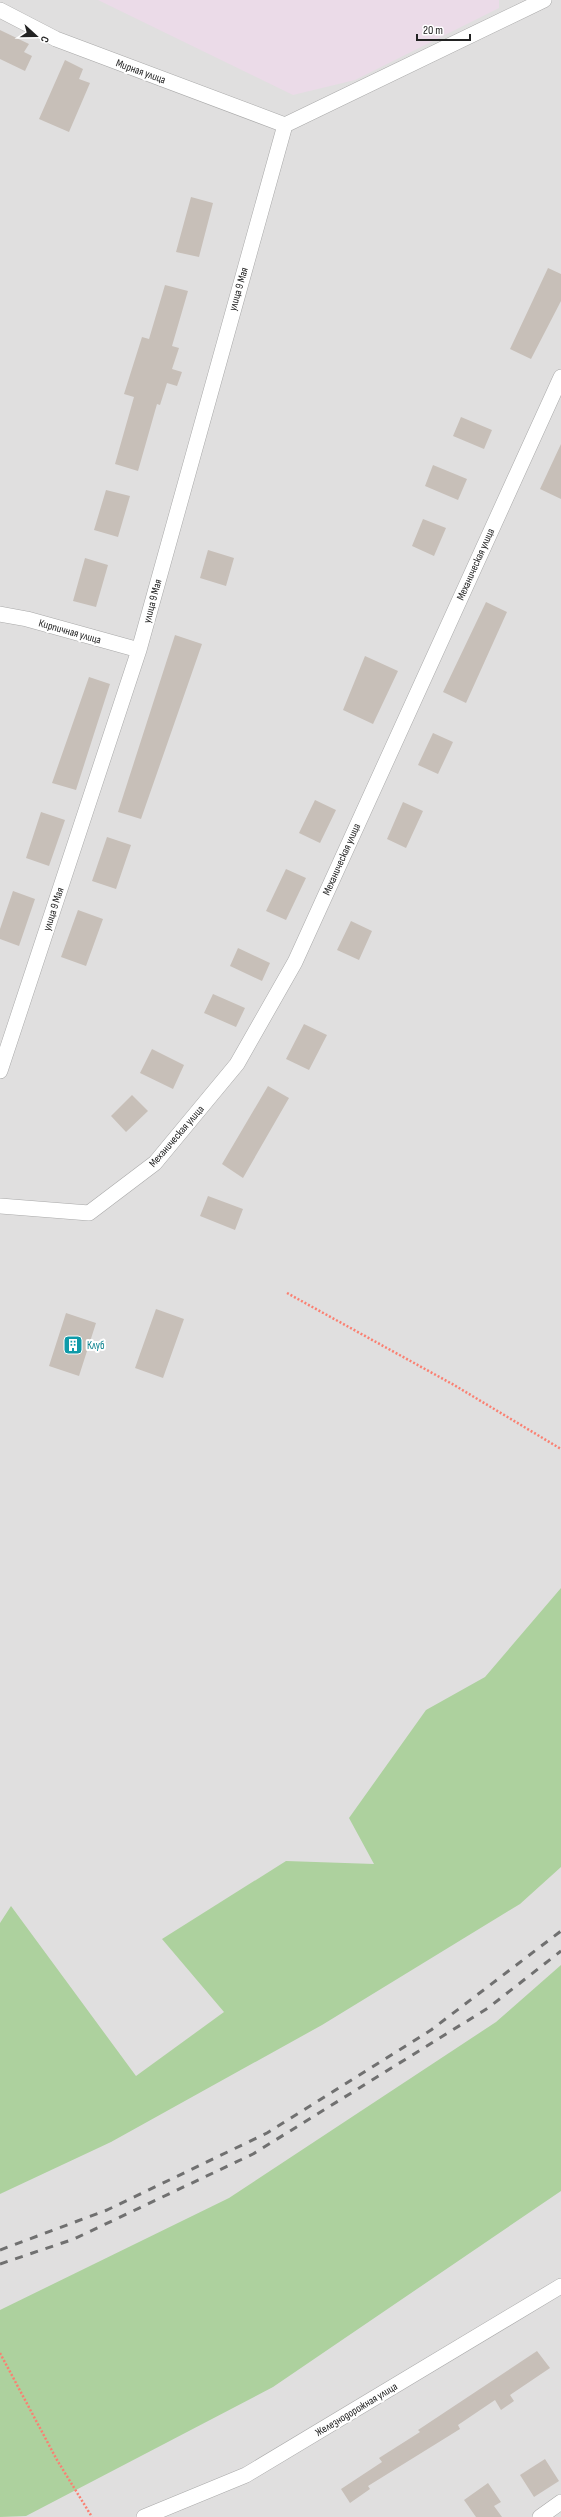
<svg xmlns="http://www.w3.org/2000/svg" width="561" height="2517" font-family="'Sofia Sans Condensed',sans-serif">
<rect width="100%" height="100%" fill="#f2efe9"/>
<path fill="#e0dfdf" d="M0,0H561V2517H0Z"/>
<path fill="#ebdbe8" d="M98,0H499V8L355,80L293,95Z"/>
<path fill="#add19e" d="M561,1588V1867L520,1904L322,2025L111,2142L0,2194V1923L11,1906L136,2076L224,2012L162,1939L286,1861L374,1864L349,1818L426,1710L485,1677Z
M561,1965V2191L273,2387L26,2516L0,2517V2310L229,2198L496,2022Z"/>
<path fill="#c7bfb8" d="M0,30L29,44L24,52L32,56L25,71L0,59Z
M65,60L83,69L79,79L90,83L69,132L39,119Z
M191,197L213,203L199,257L176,252Z
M548,268L561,274V301L531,359L510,349Z
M165,285L188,291L172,346L179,348L172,369L182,372L177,386L167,383L160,405L157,404L138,471L115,464L134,397L124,394L142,337L149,339Z
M461,417L492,430L484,449L453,436Z
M561,444V499L540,489Z
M433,465L467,479L458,500L425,486Z
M106,490L130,496L118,537L94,530Z
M423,519L446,528L434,556L412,546Z
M208,550L234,558L226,586L200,578Z
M85,558L108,565L96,607L73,601Z
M486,602L507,612L466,703L443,692Z
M175,635L202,644L141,819L118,812Z
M365,656L398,671L373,724L343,710Z
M89,677L110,684L76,790L52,783Z
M433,733L453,742L438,774L418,765Z
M315,800L336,810L320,843L299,833Z
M403,802L423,811L406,848L387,839Z
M41,812L65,820L49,866L26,858Z
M107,837L131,845L116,889L92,881Z
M286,869L306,878L286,920L266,911Z
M13,891L35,899L19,946L0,939V929Z
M78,910L103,919L86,966L61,957Z
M351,921L372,931L359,960L337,950Z
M238,948L270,963L262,981L230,966Z
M213,994L245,1008L236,1027L204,1013Z
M304,1024L327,1035L309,1070L286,1059Z
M152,1049L184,1065L173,1089L140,1073Z
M268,1086L289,1098L243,1178L222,1164Z
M132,1095L148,1111L126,1132L111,1116Z
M208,1196L243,1209L235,1230L200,1216Z
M156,1309L184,1319L163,1378L135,1368Z
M66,1313L96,1323L79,1376L49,1366Z
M537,2351L550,2368L510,2395L514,2401L501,2410L495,2400L458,2425L460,2429L368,2486L370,2489L350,2503L341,2489L382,2462L379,2458L420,2432L418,2430Z
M545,2459L559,2481L534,2497L520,2475Z
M488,2483L501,2502L494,2506L502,2517H476L464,2500Z"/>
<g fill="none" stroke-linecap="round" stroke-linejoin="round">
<g stroke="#a9a9a9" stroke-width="16">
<path id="minor" d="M0,10L56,39L285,125
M285,125L544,0
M0,614L27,619L139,650
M0,1071L139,650L285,125
M0,1206L89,1213L155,1163L237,1064L295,962L561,377
M144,2517L246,2475L561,2286
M540,2517L561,2502"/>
</g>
<path stroke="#fa8072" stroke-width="2.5" stroke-dasharray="2 2" stroke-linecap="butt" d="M287,1293L454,1385L561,1449
M0,2353L57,2460L92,2517"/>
<use href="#minor" stroke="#fff" stroke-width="15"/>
<path stroke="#707070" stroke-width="3" stroke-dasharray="8 8" stroke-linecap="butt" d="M0,2250L107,2210L267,2133L431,2030L561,1931
M0,2264L74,2239L253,2154L488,2008L561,1951"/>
</g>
<defs>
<g id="building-square" transform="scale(1)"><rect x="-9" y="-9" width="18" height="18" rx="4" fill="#0f9aa8" stroke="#fff"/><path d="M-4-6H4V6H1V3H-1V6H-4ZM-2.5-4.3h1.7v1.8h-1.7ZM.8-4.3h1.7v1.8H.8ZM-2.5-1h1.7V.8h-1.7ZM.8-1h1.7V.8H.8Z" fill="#fff"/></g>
</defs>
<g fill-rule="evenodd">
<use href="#building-square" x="73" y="1345"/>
</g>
<g text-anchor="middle" stroke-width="4" stroke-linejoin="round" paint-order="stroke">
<g font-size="11" fill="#222" stroke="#fff">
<text transform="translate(141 71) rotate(20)" y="4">Мирная улица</text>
<text transform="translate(238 289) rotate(-74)" y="4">улица 9 Мая</text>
<text transform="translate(475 564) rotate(-66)" y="4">Механическая улица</text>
<text transform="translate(152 601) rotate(-75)" y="4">улица 9 Мая</text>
<text transform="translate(70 631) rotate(16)" y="4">Кирпичная улица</text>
<text transform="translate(341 859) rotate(-66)" y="4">Механическая улица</text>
<text transform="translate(53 909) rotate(-72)" y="4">улица 9 Мая</text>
<text transform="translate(176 1136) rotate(-49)" y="4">Механическая улица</text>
<text transform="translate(356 2409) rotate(-31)" y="4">Железнодорожная улица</text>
</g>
<g font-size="11" fill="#0d838f" stroke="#fff" text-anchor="start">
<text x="87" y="1349">Клуб</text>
</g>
</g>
<g transform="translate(36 36) rotate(111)" stroke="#ffffff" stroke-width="3" paint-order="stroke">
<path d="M0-3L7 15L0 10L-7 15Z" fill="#222222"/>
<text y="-6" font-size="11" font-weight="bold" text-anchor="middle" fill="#222222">С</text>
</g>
<path d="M417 34v6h53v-6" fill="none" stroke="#222222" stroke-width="2"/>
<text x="423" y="34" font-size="12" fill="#222222" stroke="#ffffff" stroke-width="3" paint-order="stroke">20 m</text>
</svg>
